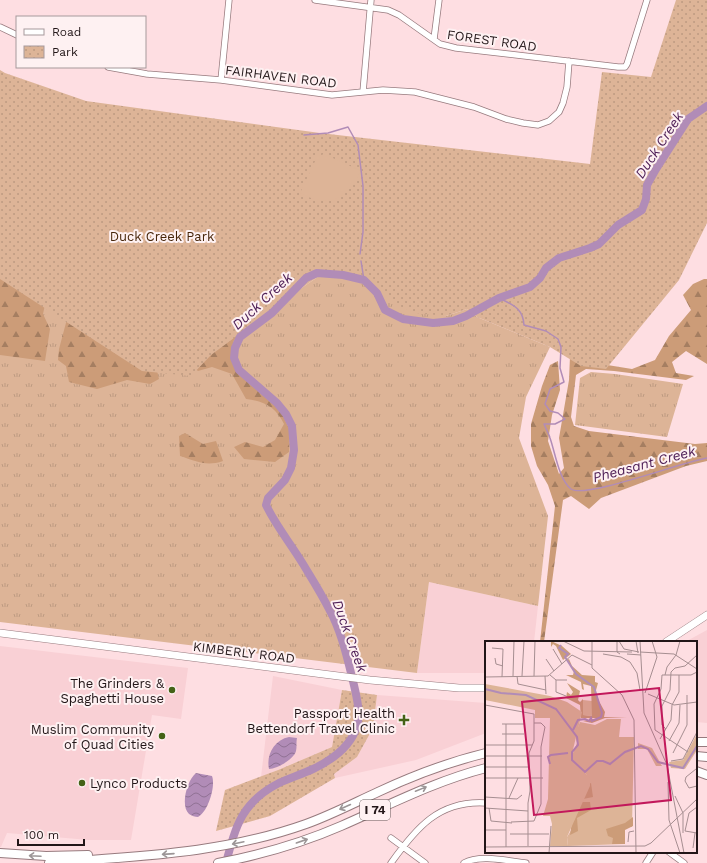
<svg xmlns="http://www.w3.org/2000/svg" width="707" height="863" font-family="'Work Sans',sans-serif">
<defs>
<pattern id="grass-tufts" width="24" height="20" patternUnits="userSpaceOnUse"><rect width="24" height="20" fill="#ddb497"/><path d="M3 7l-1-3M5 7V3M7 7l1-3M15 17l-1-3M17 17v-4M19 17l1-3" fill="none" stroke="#bd9a81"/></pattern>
<pattern id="forest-firs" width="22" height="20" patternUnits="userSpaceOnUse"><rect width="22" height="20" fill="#cc9c78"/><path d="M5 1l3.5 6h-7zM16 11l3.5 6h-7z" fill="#a57e61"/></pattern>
<pattern id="park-dots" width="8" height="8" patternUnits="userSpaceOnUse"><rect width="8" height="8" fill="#ddb497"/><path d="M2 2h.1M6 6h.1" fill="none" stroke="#bd9a81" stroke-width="1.8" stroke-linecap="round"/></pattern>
<pattern id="water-waves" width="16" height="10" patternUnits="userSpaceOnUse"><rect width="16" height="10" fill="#b18cb7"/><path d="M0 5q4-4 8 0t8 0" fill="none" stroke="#907194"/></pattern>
</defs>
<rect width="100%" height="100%" fill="#fedee2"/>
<path fill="#f9d0d5" d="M429,582L538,606L534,642H486V673H417Z
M707,630V723L696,722V642H685Z
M0,646L188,668L181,719L152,715L131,840H89L7,833L1,847H0Z
M273,676L342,690L332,747L261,777Z
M377,695L486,703V733L416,760L335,778L334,774L357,757L373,728Z"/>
<path fill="url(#grass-tufts)" d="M328,270L366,277L446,316L467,309L477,317L550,347L526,397L519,438L548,516L538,606L429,582L417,673L0,622V279L211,355L303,287Z
M591,372L615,374L683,384L667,437L575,425L580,378Z"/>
<path fill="url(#forest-firs)" d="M0,271L46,300L43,314L50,329L45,361L0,355Z
M704,279H707V364L686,351L672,362L676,373L694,376L686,380L614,371L586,369L576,375L571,417L574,426L589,431L695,444L707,443V461L686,466L601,498L589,509L571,496L563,500L544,642H540L555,506L548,485L537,466L531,446V424L542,386L550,365L558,361L560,390L552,415L548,441L559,474L564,468L559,438L569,380L570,356L595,363L632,369L655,360L669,336L691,310L683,295L693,284Z
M255,318H263L234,340L231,351L233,364L243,378L281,411L290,431L289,452L275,462L244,459L234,447L245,442L263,447L275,440L284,424C276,407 264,401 246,399L232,374L212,367L198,371L191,365Z
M67,319L156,366L159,379L150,384L127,380L97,389L69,382L66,366L58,360L59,349Z
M185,433L203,444L216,441L223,461C206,467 196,461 180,456L179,436Z"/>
<path fill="url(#park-dots)" d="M676,0H707V223L679,280L606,369L581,366L550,347L477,317L467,309L446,316L416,313L399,306L366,277L328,270L303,287L211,355L191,376L142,371L0,279V70L5,73L86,101L320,133L590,164L602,72L651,77Z
M342,690L377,695L373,728L357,757L334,774L335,778L270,816L216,831L225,790L278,770L332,747Z"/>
<path fill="#ddb497" d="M324,154L361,171C346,199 330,209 300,193L317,157Z"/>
<path fill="url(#water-waves)" d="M289,737L297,738C296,743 297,747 296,751C294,759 277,769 269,769C266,755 274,740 289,737Z
M196,773L212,776C216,786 208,812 198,817C195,817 192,816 189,814C180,806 187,780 196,773Z"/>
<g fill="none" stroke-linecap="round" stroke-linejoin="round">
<path stroke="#b18cb7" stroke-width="1.5" d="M304,135L328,133L348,127L358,145L363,186V232L360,254
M361,261L364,280
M499,298C513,305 523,308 524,325L546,331L558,339L561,347L560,368L564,382L550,389L545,404L550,411L558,413L565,419L555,424H544C546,429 549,434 550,438C555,452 559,480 571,489C585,499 685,461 707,458"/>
<path stroke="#b18cb7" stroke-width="8" d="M226,863C236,825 242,802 279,783C290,778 302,774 313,769C332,760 351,746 357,726C361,712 356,694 353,681C347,657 341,630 329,609C321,593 312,579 303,564C291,544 276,526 266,505L268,498L285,480L291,468L294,450L292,426L286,414L277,403L239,370L234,358L235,348L240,337L272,313L306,278L317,273L343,275L364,280L377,293L385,310L403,319L433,323L453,321L466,316L499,298L530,287L540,278L546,268L559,258L590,248L599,244L618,225L642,210L646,199L647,185L656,169L688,119L707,106"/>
<g stroke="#977a7e" stroke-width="7">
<path id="minor" d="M315,0L388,10L399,15L440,44L456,48L618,67H625L627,64L647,0
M0,27L17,35
M434,39L439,0
M108,67L147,74L221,80L332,95L383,90L415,92L474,107L506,119L523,123L538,125L549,121L559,112L563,103L567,87L569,61
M221,80L229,0
M363,92L371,0
M391,838L425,863
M669,852L684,863
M391,863C416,828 439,800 486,803
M464,863C480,854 508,861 526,863
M646,863L653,852"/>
</g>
<g stroke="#977a7e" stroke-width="8">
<path id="major" d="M0,633L370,680L459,688H486
M666,642L707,615"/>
</g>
<g stroke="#977a7e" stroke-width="10">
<path id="highway" d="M696,742H707
M696,756L707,757
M696,771L707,775
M0,853L46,856L88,855
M49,863C137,856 222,854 306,824C331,815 354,803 378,792C412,776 449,762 486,753
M218,863C260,855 302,843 341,826C389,805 435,781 486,768"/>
</g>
<use href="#minor" stroke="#fff" stroke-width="5.5"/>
<use href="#major" stroke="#fff" stroke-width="7"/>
<use href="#highway" stroke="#fff" stroke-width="8"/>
</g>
<defs><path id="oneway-shaft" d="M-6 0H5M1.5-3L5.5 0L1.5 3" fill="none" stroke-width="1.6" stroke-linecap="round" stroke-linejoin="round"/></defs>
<g stroke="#9c9697">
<use href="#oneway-shaft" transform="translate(421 789) rotate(-22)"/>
<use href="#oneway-shaft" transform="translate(345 807) rotate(156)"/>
<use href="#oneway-shaft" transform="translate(302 841) rotate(-19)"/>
<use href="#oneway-shaft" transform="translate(238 843) rotate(168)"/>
<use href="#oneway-shaft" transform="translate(168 854) rotate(176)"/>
<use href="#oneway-shaft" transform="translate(35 856) rotate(-177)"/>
</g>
<g fill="#446216" stroke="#fef1f2" stroke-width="1.5">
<circle cx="172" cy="690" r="4"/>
<path d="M402 714h4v4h4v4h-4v4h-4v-4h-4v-4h4z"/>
<circle cx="162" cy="736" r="4"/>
<circle cx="82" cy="783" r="4"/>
</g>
<g text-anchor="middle" stroke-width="4" stroke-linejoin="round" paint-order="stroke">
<rect fill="#fef1f2" stroke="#645859" stroke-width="1" x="360" y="800" width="30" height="20" rx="3"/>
<g font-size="12" font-weight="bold" fill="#221618">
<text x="375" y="814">I 74</text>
</g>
<g font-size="13" fill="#221618" stroke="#fef1f2">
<text transform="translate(492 40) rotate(8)" y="5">FOREST ROAD</text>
<text transform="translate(281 76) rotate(7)" y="5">FAIRHAVEN ROAD</text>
<text transform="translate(244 652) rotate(7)" y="5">KIMBERLY ROAD</text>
</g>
<g font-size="13" fill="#47260a" stroke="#fef1f2">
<text x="162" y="241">Duck Creek Park</text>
</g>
<g font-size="13" fill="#221618" stroke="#fef1f2" text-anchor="end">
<text x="164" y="688">The Grinders &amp;<tspan x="164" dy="15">Spaghetti House</tspan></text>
<text x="395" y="718">Passport Health<tspan x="395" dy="15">Bettendorf Travel Clinic</tspan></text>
<text x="154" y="734">Muslim Community<tspan x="154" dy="15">of Quad Cities</tspan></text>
<text x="90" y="788" text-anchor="start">Lynco Products</text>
</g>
<g font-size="14" font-style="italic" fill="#512259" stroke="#fef1f2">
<text transform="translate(659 145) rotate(-57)" y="5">Duck Creek</text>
<text transform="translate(262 301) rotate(-43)" y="5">Duck Creek</text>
<text transform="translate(644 464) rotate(-15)" y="5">Pheasant Creek</text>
<text transform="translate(350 636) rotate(70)" y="5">Duck Creek</text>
</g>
</g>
<g transform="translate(485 641)">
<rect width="212" height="212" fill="#fedee2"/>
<path d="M98,59L107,60V75L98,74ZM122,78H136L134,96H149L147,186H139V203L83,205L82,196L87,188L102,134L86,117L92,102L90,94L95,81L110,84Z" fill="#ddb497"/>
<path d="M66,0L77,5L86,13L78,19L71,5L68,3L66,6ZM84,18L87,25L97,34L110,35V41L113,42L110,53L120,71L119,76L142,77H120L107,82L98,80L114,77H96L95,64L81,57L82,51L86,54L88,51L82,42L95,50L93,59L95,61L98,58V74L107,75L106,45L98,43L99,49L97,48L96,41L81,34H88L89,30L82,19ZM106,142L108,156L98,158L104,143ZM96,161H105L106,169L92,177L93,190L85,194L87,180ZM148,176V185L140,189V203H127L128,197L123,195L121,188L140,182Z" fill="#cc9c78"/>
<path d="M0,43L65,55L82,61L97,71L86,117L105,137V145L82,196L83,205H65L67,183L65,175H58L63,158L65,77H50V69L0,59ZM212,93V109L200,128L186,127L184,121L198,119ZM153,102L167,107L177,125H171L162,108H153Z" fill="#ddb497"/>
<path fill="none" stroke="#b18cb7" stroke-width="2" d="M76,4L74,7L83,13L80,16L91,33L109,46L117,72L116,76L107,80L106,77L104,80L100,78L93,79L88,89M0,48L16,52L41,54L71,68L92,96L93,104L87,111V119L100,131L112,120H118L125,123L140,111L156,105L163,108L173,121L198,127L212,105M65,123L63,116L66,114L83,112"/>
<path fill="none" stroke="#a68e91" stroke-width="1" d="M78,0L99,10L147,11M107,0V27L137,54L149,79L151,212M132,0V11L135,13M134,0L139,8L154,11M151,0L153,12M155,0L159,72L182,124L199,212M7,7L18,8L17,36M68,8L77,23M155,11L189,13L212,28M118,13L136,16L145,21L152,32L155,49M142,13L156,14M191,14L195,0M10,17L11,23L18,25M61,18L69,30M65,34L71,39H82M180,34L182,26L191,14M28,35L29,0M32,35L33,43L61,49M37,35L39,0M49,35L50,0M60,35L61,53M0,36L63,35L87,14L107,24M71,39V51L81,55M212,50V84M160,52L172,16L167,0M163,53L189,64L212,61M0,64L49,73V100L44,112L45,150L43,162V205M17,83H39M21,83V206M181,88L177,84V65L185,49L186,31L190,27L200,25L212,14M17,93H39M175,98L186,79L187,64L194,51V34M184,100L194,82L195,64M0,104H47M203,111L170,89L169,63L176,48L177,34H206L212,31M188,112L202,84V54M0,115H57M186,120L198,118L212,91M0,126H43M211,128L201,136L200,140L204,147L212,145M0,137H58M183,141L184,179L195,212M190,155L198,172V192M0,156L32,158L37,154M24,157L33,137M212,166L204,172L200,190L212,192M0,167L43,170M4,167L6,180L27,182M26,181L49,180L56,163V106L60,86L56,82H49M0,189H21M25,193H64M143,201L144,191L149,190M0,206L160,205L166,202L212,158M208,207L210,192M64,212L66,185"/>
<path fill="#c2185b" fill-opacity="0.15" stroke="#c2185b" stroke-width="2" d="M174,47L186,159L49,174L37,61Z"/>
<rect width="212" height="212" fill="none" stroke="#221618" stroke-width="2"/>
</g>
<rect x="16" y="16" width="130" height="52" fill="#fef1f2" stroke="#a6999b"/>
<rect x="24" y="29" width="20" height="6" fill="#ffffff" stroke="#a6999b"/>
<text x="52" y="36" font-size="12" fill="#221618">Road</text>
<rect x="24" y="46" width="20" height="12" fill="url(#park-dots)" stroke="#a6999b"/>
<text x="52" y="56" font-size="12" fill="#221618">Park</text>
<path d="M18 839v6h66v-6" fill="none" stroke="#221618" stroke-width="2"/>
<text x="24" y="839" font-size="12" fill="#221618" stroke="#fef1f2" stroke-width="3" paint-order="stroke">100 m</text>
</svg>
